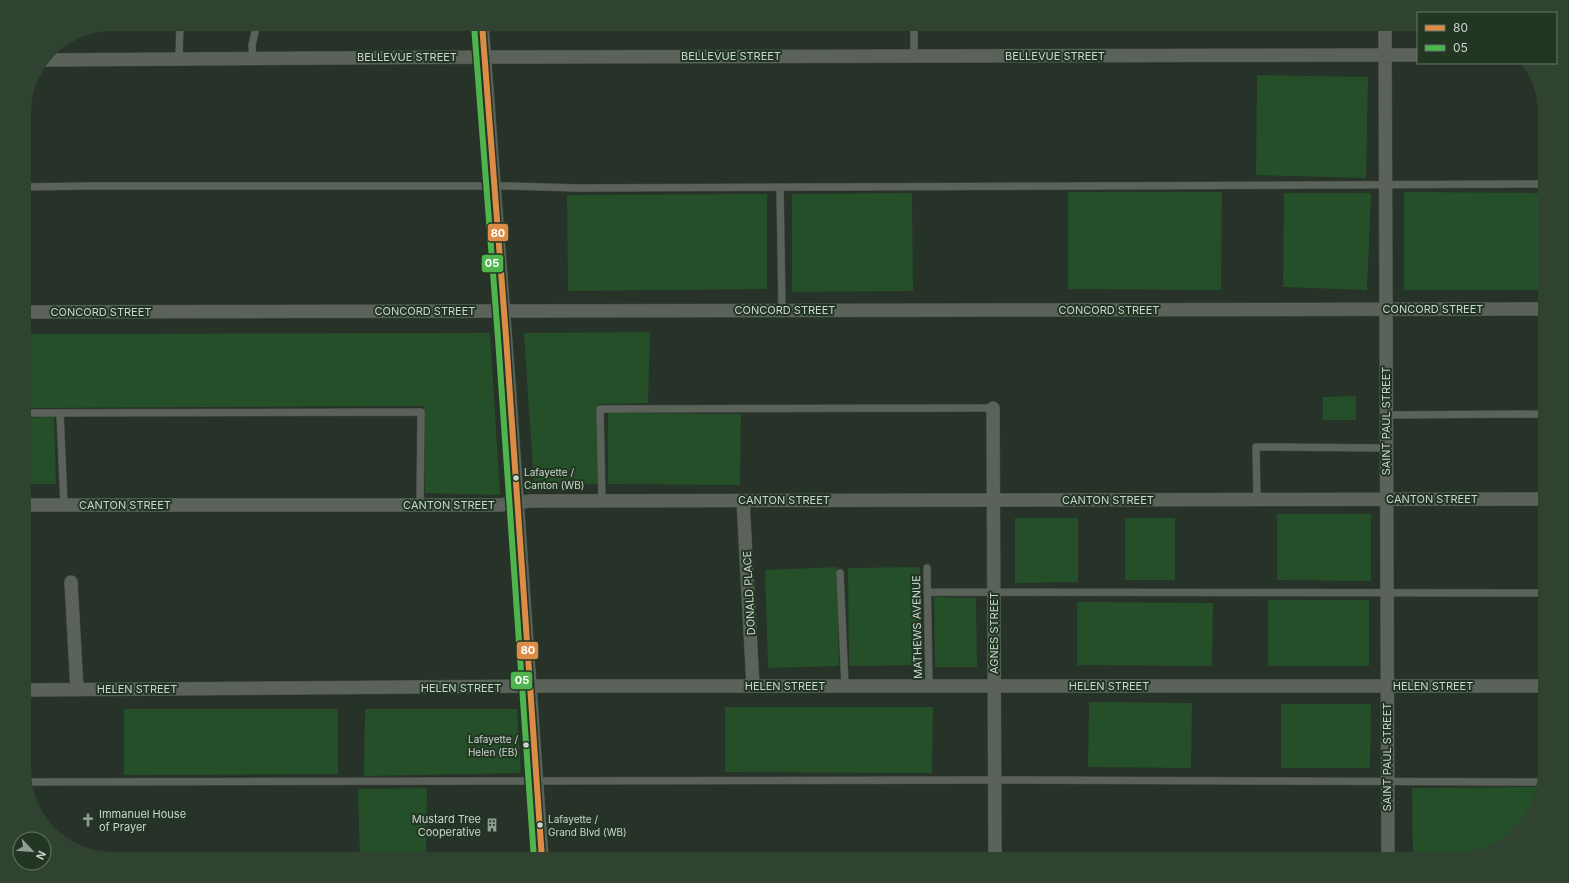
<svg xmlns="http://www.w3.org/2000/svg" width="1569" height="883" font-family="Inter,sans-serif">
<rect width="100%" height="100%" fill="#273228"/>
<path fill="#244f28" d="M1257,75L1368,77L1366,178L1256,175Z
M1068,192H1222L1221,290L1068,289Z
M1404,192L1545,193V290H1404Z
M912,193L913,291L792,292V194Z
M1284,193H1371L1367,290L1283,287Z
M767,194V289L568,291L567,195Z
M650,332L648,403L598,404V484L534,485L524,333Z
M490,333L500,495L425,493L424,406L24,408V334Z
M1356,396V420H1323V397Z
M608,413L741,414L740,485L608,484Z
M54,417L56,484H24V418Z
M1277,514H1371V581L1277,580Z
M1015,518H1078V582L1015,583Z
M1125,518H1175V580H1125Z
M837,567L839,666L768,668L765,570Z
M920,567L921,665L849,666L848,568Z
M934,597L976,598L977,667H935Z
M1268,600H1369V666H1268Z
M1077,602L1213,603L1212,666L1077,665Z
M1089,702L1192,703L1191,768L1088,767Z
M1281,704H1371L1370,768H1281Z
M725,707H933L932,773L725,772Z
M124,709H338V774L124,775Z
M365,709H517L521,773L364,776Z
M1536,787L1537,802L1533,814L1501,847L1456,859H1413L1412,788Z
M427,788L426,859H360L358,789Z"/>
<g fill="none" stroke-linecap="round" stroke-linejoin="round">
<g stroke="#454e45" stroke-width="8">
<path id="lane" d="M914,24V56
M253,58L252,45L257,24
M179,59L180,24
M24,187L86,186H509L577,188L1545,184
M780,187L782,310
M24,413L421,412L420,505
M60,413L64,505
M1386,415L1545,414
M1257,499L1256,447L1386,448
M602,501L600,409L993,408
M927,568L929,686
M840,573L845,686
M927,592L1545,593
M26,782L995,780L1542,782"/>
</g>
<g stroke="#454e45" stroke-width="14">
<path id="street" d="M482,24C504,302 523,581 542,859
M1385,24L1388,859
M44,60L485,57L1418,55
M24,312L1545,309
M993,408L995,859
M743,501L753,686
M24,505H500L530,501L1545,499
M71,582L77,690
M24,690L543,686H1545"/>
</g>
<use href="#lane" stroke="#5a625a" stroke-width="7"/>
<use href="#street" stroke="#5a625a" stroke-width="13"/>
<g stroke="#233624" stroke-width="9">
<path id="bus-1" d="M482,24L506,337L542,859"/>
</g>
<g stroke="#233624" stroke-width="9">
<path id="bus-2" d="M474,25L498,338L534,859"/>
</g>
<use href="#bus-1" stroke="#dc8c46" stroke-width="6"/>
<use href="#bus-2" stroke="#50b44e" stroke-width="6"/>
</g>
<defs>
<g id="church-bare" transform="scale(1.08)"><path d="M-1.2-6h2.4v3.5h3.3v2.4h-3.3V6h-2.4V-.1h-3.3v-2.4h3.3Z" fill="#919d91" stroke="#233624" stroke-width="2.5" paint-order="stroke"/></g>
<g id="building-bare" transform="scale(1.08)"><path d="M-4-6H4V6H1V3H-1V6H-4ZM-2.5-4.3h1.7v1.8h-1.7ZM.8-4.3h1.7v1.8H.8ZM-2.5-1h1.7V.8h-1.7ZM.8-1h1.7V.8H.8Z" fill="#919d91" stroke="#233624" stroke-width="2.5" paint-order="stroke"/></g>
</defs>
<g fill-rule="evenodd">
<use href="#church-bare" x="88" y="820"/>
<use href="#building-bare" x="492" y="825"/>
</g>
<g fill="#cad6ca" stroke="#233624" stroke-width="1.5">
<circle cx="516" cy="478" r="3.5"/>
<circle cx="526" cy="745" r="3.5"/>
<circle cx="540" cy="825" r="3.5"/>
</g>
<g text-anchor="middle" stroke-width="4" stroke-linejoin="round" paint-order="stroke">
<g font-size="10" fill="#cad6ca" stroke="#233624" text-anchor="start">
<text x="524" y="476">Lafayette /<tspan x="524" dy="13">Canton (WB)</tspan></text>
<text x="518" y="743" text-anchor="end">Lafayette /<tspan x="518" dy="13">Helen (EB)</tspan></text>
<text x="548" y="823">Lafayette /<tspan x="548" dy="13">Grand Blvd (WB)</tspan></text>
</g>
<g font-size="11" fill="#cad6ca" stroke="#233624">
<text x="731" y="60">BELLEVUE STREET</text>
<text x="1055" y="60">BELLEVUE STREET</text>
<text x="407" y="61">BELLEVUE STREET</text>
<text x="1433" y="313">CONCORD STREET</text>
<text x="785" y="314">CONCORD STREET</text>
<text x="1109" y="314">CONCORD STREET</text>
<text x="425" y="315">CONCORD STREET</text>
<text x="101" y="316">CONCORD STREET</text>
<text transform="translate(1386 421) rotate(-90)" y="4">SAINT PAUL STREET</text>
<text x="1432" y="503">CANTON STREET</text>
<text x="784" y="504">CANTON STREET</text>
<text x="1108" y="504">CANTON STREET</text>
<text x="125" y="509">CANTON STREET</text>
<text x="449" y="509">CANTON STREET</text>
<text transform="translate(749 593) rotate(-93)" y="4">DONALD PLACE</text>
<text transform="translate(917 627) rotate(-91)" y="4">MATHEWS AVENUE</text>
<text transform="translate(994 633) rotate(-90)" y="4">AGNES STREET</text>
<text x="785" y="690">HELEN STREET</text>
<text x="1109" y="690">HELEN STREET</text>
<text x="1433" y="690">HELEN STREET</text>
<text x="461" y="692">HELEN STREET</text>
<text x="137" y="693">HELEN STREET</text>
<text transform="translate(1387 757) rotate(-90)" y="4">SAINT PAUL STREET</text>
</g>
<g font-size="11" fill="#cad6ca" stroke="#233624" text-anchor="start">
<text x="99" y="818">Immanuel House<tspan x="99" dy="13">of Prayer</tspan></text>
<text x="481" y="823" text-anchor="end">Mustard Tree<tspan x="481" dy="13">Cooperative</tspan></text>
</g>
</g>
<path d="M0 0H1569V883H0ZM113 31H1456A82 82 0 0 1 1538 113V770A82 82 0 0 1 1456 852H113A82 82 0 0 1 31 770V113A82 82 0 0 1 113 31Z" fill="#304331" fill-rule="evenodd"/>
<g stroke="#233624" stroke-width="1.5">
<rect x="487" y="223" width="22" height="19" rx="4" fill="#dc8c46"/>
<rect x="481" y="254" width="23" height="19" rx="4" fill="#50b44e"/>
<rect x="516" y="641" width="23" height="19" rx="4" fill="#dc8c46"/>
<rect x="510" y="671" width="23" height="19" rx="4" fill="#50b44e"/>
</g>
<g font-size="11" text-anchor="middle" font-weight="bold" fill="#fff">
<text x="498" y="237">80</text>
<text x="492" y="267">05</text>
<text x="528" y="654">80</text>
<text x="522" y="684">05</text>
</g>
<rect x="1417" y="12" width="140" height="52" fill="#233624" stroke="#667666"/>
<rect x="1425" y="25" width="20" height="6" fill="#dc8c46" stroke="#667666"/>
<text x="1453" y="32" font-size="12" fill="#cad6ca">80</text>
<rect x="1425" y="45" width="20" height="6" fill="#50b44e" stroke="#667666"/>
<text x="1453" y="52" font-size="12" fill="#cad6ca">05</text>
<g transform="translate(32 851) rotate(116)"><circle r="19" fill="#233624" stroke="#667666"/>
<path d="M0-3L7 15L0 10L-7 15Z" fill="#919d91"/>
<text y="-6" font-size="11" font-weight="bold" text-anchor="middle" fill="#cad6ca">N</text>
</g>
</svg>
